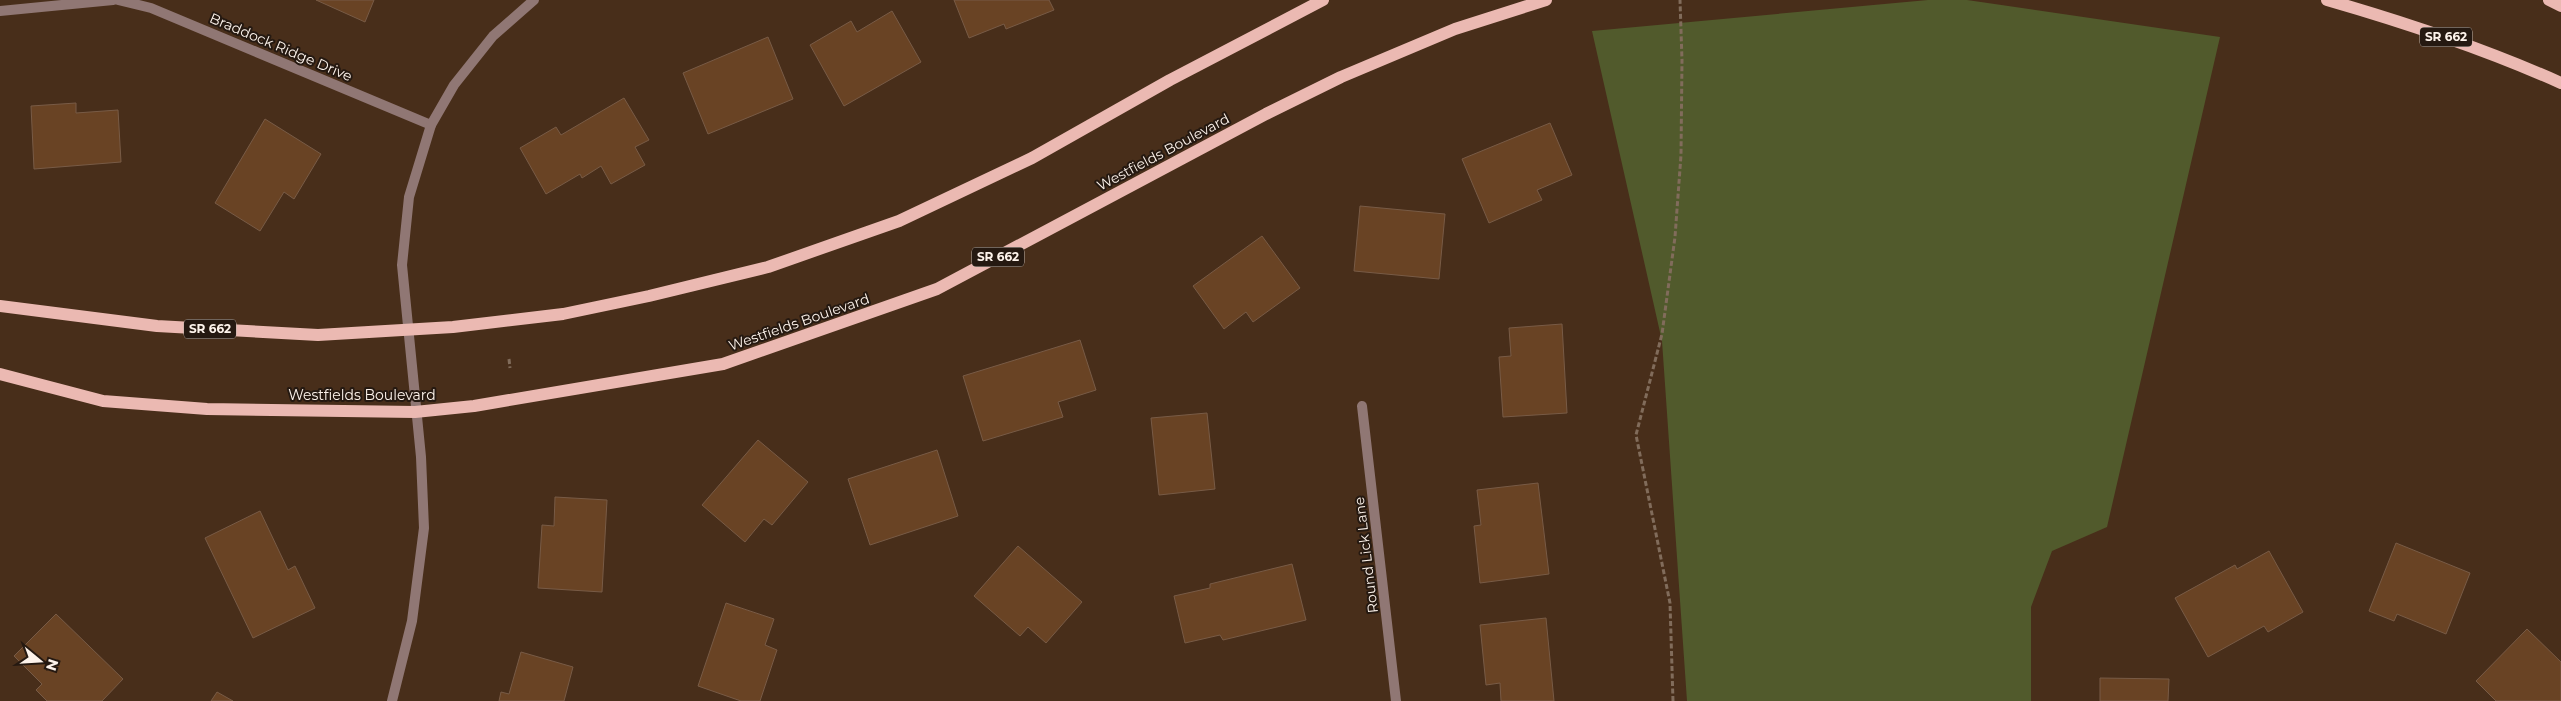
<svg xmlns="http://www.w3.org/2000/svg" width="2561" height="701" font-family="Montserrat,sans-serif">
<rect width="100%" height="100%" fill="#482e1a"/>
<path fill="#515a2c" d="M1928,0H1967L2220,37L2107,527L2052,551L2031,607V701H1687L1662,341L1592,31Z"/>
<path fill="#694324" stroke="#785b46" d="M316,0H374L365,22Z
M954,0H1049L1054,10L1006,29L1004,24L969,38Z
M892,11L921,62L844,106L810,45L851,21L857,32Z
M768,37L793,99L708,134L683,73Z
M624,98L649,140L635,147L645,165L611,184L601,166L582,178L580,174L546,194L520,148L556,127L561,135Z
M76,103V113L118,110L121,162L34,169L31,106Z
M265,119L321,154L294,199L284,192L260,231L215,203Z
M1550,123L1572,175L1537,190L1542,200L1489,223L1462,159Z
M1360,206L1445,214L1439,279L1354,271Z
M1262,236L1300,288L1253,322L1246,312L1224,329L1193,286Z
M1562,324L1567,413L1503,417L1499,357L1511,356L1509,328Z
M1080,340L1096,390L1058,402L1063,417L983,441L963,376Z
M1207,413L1215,489L1159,495L1151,418Z
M758,440L808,482L772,525L764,519L745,542L702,505Z
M937,450L958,516L870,545L848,479Z
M1538,483L1549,574L1480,583L1474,526L1481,525L1477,490Z
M555,497L607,500L602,592L538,588L542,525L554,526Z
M260,511L288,570L295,566L315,608L253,638L205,538Z
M2396,543L2470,573L2446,634L2397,614L2394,621L2369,611Z
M1018,546L1082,602L1046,643L1028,627L1020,636L974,596Z
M2269,551L2303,612L2268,632L2264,626L2208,657L2175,598L2235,565L2237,569Z
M1292,564L1306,620L1223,640L1220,635L1185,643L1174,596L1210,588V584Z
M726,603L774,619L765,645L777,650L760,701H741L698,686Z
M56,614L123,679L102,701H47L36,690L42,684L14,656Z
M1546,618L1554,701H1501L1500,683L1486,685L1480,625Z
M2527,629L2561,662V701H2496L2476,681Z
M521,652L573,667L564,701H499L501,692L509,694Z
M2100,678L2169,679L2168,701H2100Z
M217,692L233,701H211Z"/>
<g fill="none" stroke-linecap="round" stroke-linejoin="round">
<path stroke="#816c5b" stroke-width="3" stroke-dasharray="5 2.5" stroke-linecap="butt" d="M509,359L510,368
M1673,701L1670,603L1636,435L1662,334L1675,237L1681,155L1682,60L1680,0"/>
<path stroke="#907774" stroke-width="10" d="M118,0L151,8L431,125
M0,11L113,0"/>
<path stroke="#907774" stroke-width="10" d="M1362,406L1396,701
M392,701L412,621L424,528L421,457L402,265L409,197L431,125L454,85L493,36L534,0"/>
<path stroke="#ebb9b2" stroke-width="12" d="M2327,0C2407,23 2485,49 2561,83
M2549,0L2561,6
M0,306L157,326L318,335L453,327L563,314L649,296L768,267L899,221L1032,158L1170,80L1323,0
M0,374L103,401L207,409L415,412L474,406L723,364L937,289L1266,114L1341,77L1455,29L1546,0"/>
</g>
<g text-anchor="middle" stroke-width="4" stroke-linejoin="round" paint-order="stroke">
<g fill="#251911" stroke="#bcb2aa" stroke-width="1">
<rect x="2420" y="27.5" width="52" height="19" rx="4"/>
<rect x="972" y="247.5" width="52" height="19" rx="4"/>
<rect x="184" y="319.5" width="52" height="19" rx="4"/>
</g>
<g font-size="12" font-weight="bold" fill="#fdf3eb">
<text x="2446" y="41">SR 662</text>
<text x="998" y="261">SR 662</text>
<text x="210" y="333">SR 662</text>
</g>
<g font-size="14" fill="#fdf3eb" stroke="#251911">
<text transform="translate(281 47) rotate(23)" y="5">Braddock Ridge Drive</text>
<text transform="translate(1163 152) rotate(-28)" y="5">Westfields Boulevard</text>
<text transform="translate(799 322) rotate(-19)" y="5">Westfields Boulevard</text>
<text x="362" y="400">Westfields Boulevard</text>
<text transform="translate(1366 555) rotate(-97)" y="5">Round Lick Lane</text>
</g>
</g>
<g transform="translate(40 661) rotate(108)" stroke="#251911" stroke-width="4" paint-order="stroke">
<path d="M0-4L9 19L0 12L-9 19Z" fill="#fdf3eb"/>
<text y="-8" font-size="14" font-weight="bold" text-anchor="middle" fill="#fdf3eb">N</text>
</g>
</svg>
